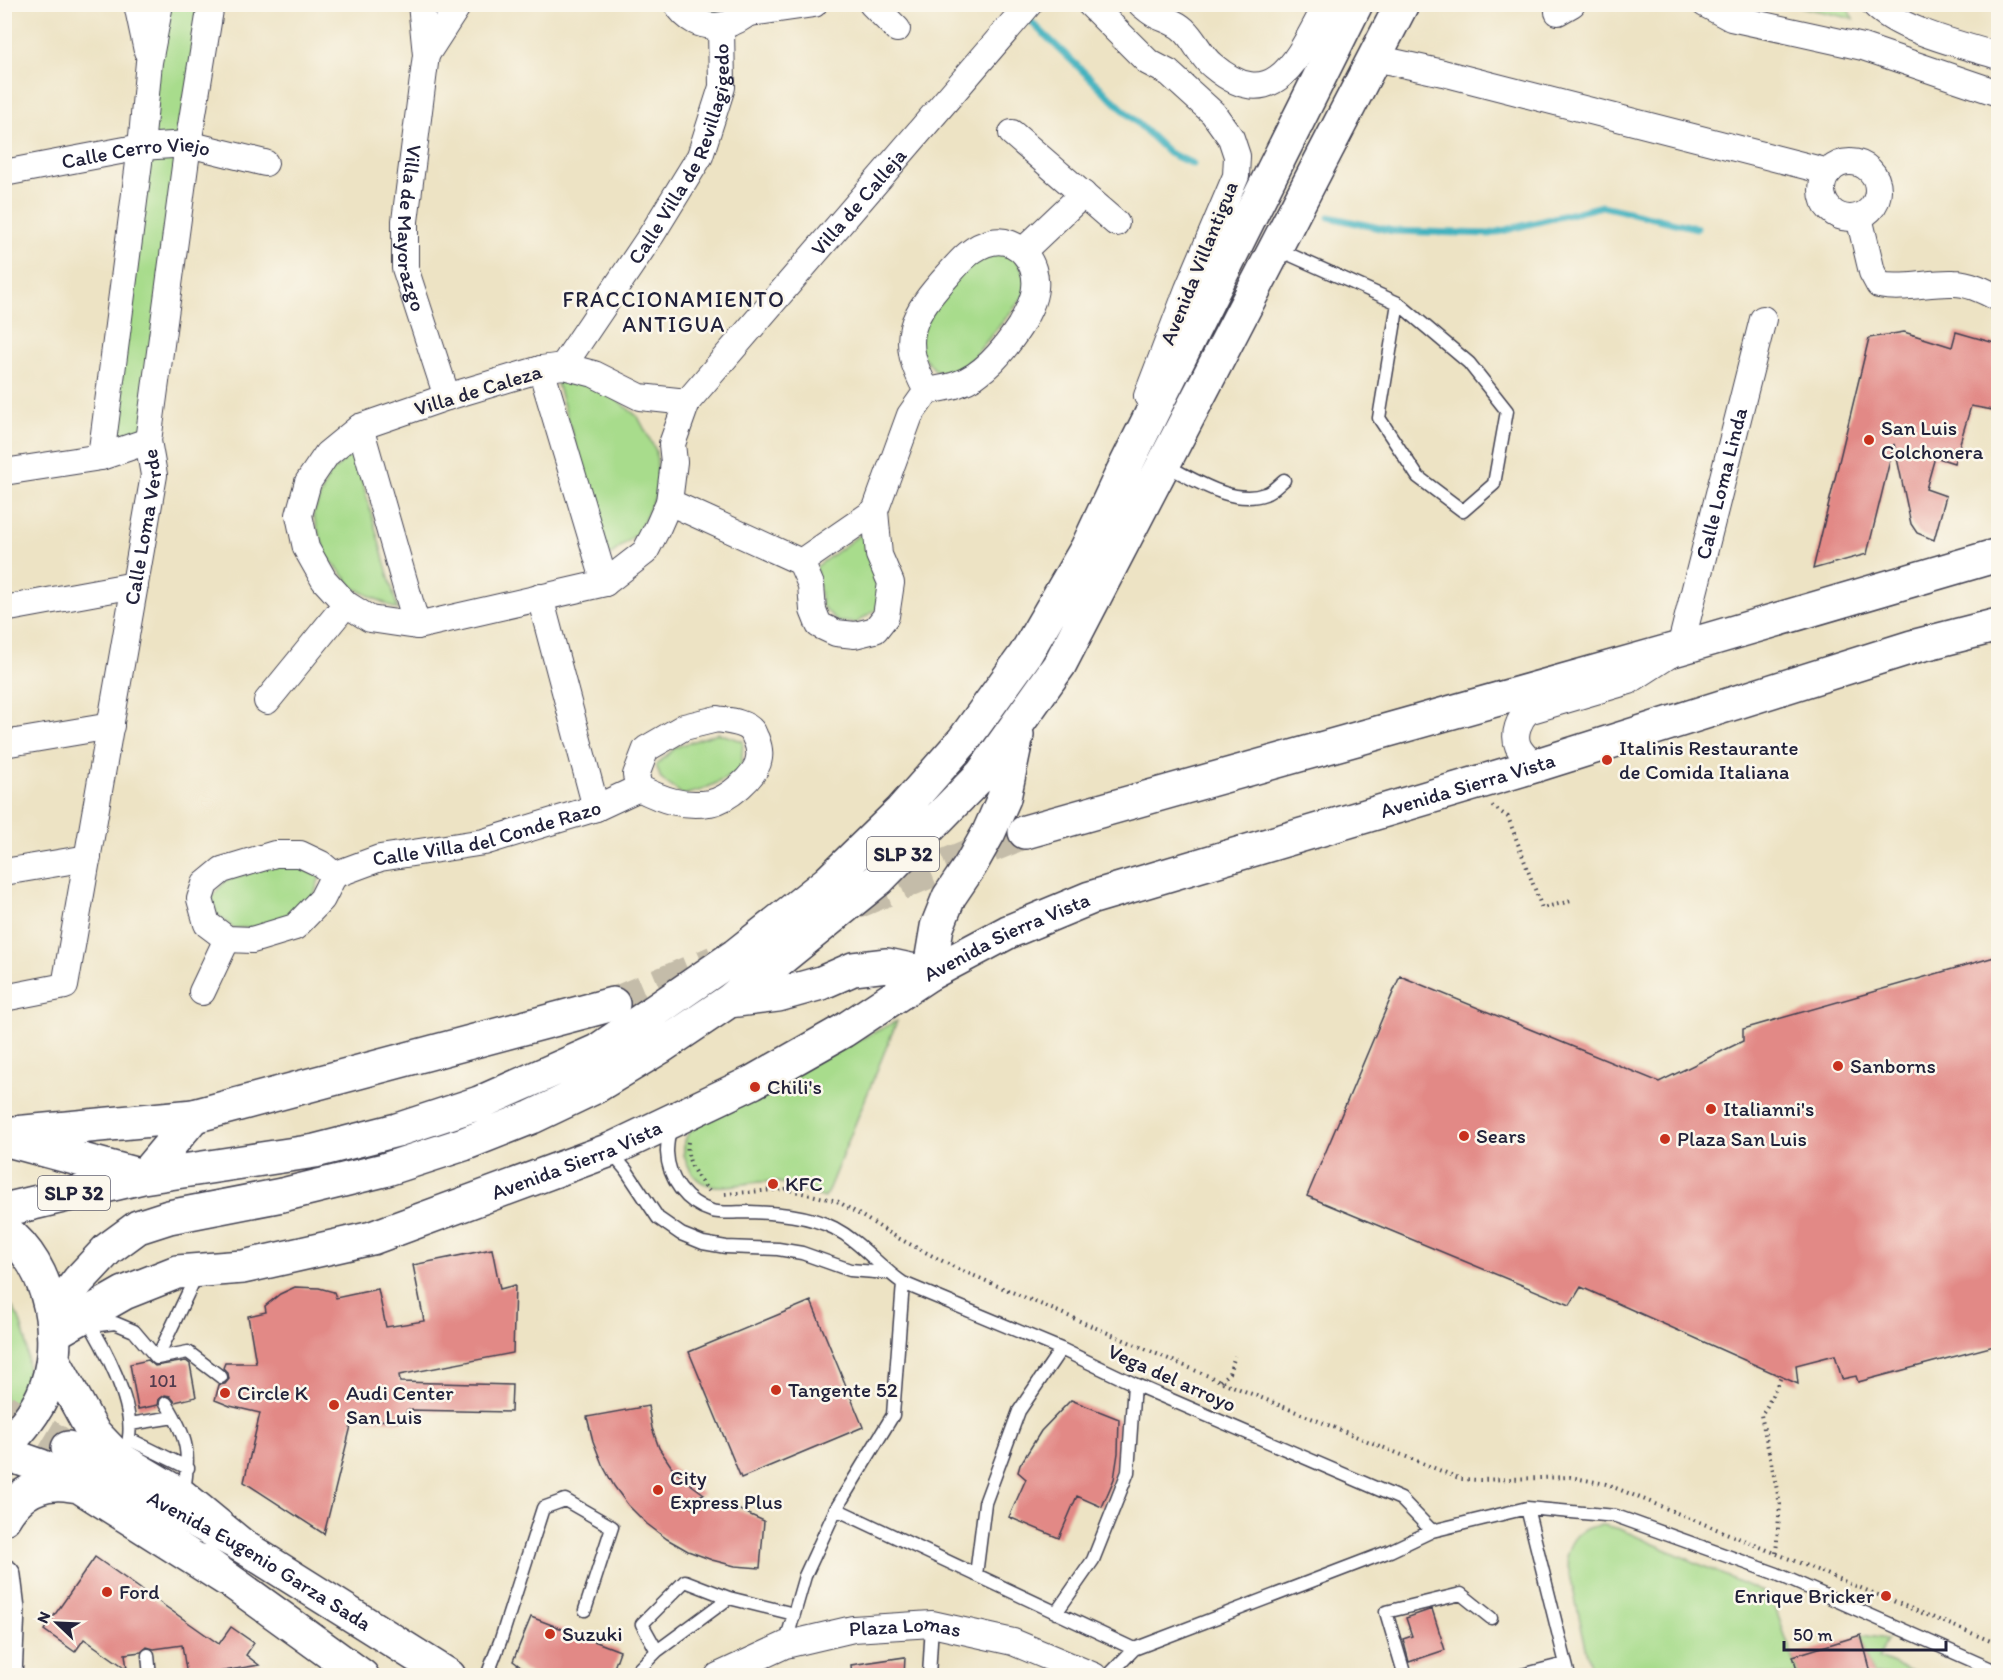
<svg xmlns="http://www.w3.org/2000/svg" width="2003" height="1680" font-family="Itim,sans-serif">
<rect width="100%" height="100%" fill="#fbf7ec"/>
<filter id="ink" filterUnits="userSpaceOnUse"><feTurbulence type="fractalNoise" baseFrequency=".0167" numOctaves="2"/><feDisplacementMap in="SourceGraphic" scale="12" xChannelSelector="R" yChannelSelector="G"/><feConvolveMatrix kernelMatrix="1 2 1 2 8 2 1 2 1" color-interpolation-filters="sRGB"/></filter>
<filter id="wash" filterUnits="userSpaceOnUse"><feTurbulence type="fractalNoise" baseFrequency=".008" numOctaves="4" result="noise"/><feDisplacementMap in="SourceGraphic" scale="24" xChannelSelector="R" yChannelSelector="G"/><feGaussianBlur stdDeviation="1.35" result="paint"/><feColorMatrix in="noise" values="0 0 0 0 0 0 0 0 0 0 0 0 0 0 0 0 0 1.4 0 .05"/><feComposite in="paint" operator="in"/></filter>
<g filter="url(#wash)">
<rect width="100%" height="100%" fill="#ede3c4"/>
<path fill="#a8dc8c" stroke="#657f64" stroke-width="1.5" d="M160,5H212L148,441L101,457Z
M695,5H737C724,16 708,14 695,5Z
M1793,5H1846L1853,19Z
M1002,251L1015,257L1025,275V295L962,371L937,372L919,352L922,319L973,257Z
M580,379L609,393L638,417L656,451L659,488L639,532L609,556L556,380Z
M354,451L398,610L354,588L326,555L313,515L328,476Z
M866,530L881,584L878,608L856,623L838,622L822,606L816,567Z
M718,733L743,741L741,771L702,790L683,795L661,779L656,765L676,747Z
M285,861L320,876L313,899L289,919L258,928H233L216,913L212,897L226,880Z
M897,1021L825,1198C809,1193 792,1185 776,1182C750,1178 706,1200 691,1171C688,1165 685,1161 684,1154C682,1137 692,1126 705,1116Z
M4,1294L19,1318L26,1341L28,1372L22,1406L4,1427Z
M1602,1525L1620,1529L1771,1596L1799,1675H1592L1566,1557C1571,1537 1581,1527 1602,1525Z
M1861,1635L1887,1639L1879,1658L1921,1675H1872Z"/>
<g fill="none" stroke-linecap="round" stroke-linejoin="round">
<path stroke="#43b2bf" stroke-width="7" d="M1026,17L1169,153L1193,164
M1329,217L1393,231L1490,234L1602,206L1697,228"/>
</g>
<g id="blocks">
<path fill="#e28986" d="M1904,332L1952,347L1956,332L1998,344V411L1971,406L1954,463L1935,457L1926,489L1946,496L1934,540L1917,533L1911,524L1894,444L1867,554L1813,569L1869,338Z
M1998,956V1345L1858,1382L1856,1376L1842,1379L1835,1355L1796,1365L1798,1384L1581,1287L1570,1305L1307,1196L1400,976L1659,1082L1743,1041V1029Z
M492,1249L500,1289L515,1285L513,1353L399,1375L400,1382L512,1385L511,1412L407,1410L402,1422L353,1418L324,1534L244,1482L260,1413L230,1406L215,1400L219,1385L225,1384L229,1379L228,1373L223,1368L225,1363H256L248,1316L266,1312L265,1306L280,1294L295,1287L319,1288L334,1292L336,1298L378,1289L386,1327L424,1321L413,1265Z
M811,1301L863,1427L741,1478L689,1352Z
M148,1360L155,1366L186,1361L190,1364L196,1397L175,1402L170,1396L165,1395L159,1399L158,1405L138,1409L130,1364Z
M1071,1400L1119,1419L1118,1453L1114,1479L1102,1507L1077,1496L1059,1538L1009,1517L1026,1479L1018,1472L1020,1465L1041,1431Z
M648,1406L652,1428L659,1448L671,1466L686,1481L704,1494L676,1506L733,1507L764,1521L760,1568L735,1566L712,1560L688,1551L667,1539L647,1524L628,1505L614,1486L602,1464L593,1441L587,1417Z
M95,1557L219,1644L231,1627L254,1643L246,1655L259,1665L213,1673V1676H187L182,1645L154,1649L147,1647L141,1652L125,1654L127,1669L84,1639L75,1652L44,1630Z
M1432,1609L1445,1650L1409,1662L1403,1639L1412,1636L1406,1618Z
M531,1617L620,1651L611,1676H533L513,1661Z
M1861,1635L1872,1676H1799L1793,1656Z
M905,1657L904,1676H852L851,1665Z"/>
</g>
</g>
<g filter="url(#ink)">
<use href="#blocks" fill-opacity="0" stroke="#403f50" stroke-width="1.5"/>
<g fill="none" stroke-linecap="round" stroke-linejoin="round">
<path stroke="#c4bca9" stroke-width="33" stroke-dasharray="33 16" stroke-linecap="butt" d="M855,903L1025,832
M613,1004L714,962
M4,1410L68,1448"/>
<g stroke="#403f50" stroke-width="15">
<path id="lane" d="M1277,249L1398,303L1469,363L1507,411L1494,484L1463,511L1418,477L1379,418L1398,303
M1165,465C1194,479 1232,506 1265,494C1272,492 1278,485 1284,480
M670,1125C669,1134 667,1143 667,1152C668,1179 686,1203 712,1211C723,1214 737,1212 749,1212C777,1213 808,1215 834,1228C861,1242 878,1266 903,1283L1061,1349L1134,1384L1401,1499L1432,1531
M610,1151L626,1170L658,1218L681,1234L703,1243L726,1247L778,1249L802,1253L850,1270L887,1273
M197,1274L157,1358L188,1352L221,1377
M85,1316C103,1345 134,1402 129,1437C129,1444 122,1451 118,1457
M91,1326L115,1323L134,1331L157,1358
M166,1403C188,1438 191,1455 183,1495
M130,1424L174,1417
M129,1439L188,1468
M1527,1508L1569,1676
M836,1509L1134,1649
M976,1575L985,1503L1019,1411L1061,1349
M1056,1613L1093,1560L1128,1472L1134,1384
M785,1645L805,1576L836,1509L893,1415L903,1283
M657,1651L642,1624L685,1581L729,1598L794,1614
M148,1655L150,1676
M487,1676L501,1639L543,1508L565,1500L612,1527L585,1610
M632,1676L657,1651L729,1598
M929,1676L932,1624
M1108,1676L1134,1649L1390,1551L1432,1531L1527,1508L1616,1516L1777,1574L1998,1672
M1405,1676L1386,1612L1461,1594L1491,1618
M1518,1676L1565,1664"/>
</g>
<g stroke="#403f50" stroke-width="28">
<g id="street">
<path d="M137,4L147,51"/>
<path id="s1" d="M421,4L426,55L405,221V268L447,397"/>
<path d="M677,4C695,35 737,31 756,4"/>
<path d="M872,4L897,29"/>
<path d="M1090,4L1148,62L1169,73L1213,113L1231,138L1237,156L1236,176L1188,289L1147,396"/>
<path d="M1141,4C1146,8 1151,13 1156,15C1166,20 1176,22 1184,30C1195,40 1201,57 1213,66C1276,119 1300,53 1327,4"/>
<path d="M1705,4L1731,18L1863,47L1998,93"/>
<path d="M1874,4C1900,31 1963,45 1998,56"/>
<path d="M1558,12L1572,4"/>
<path d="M750,13L814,4"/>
<path d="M426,55L459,4"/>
<path d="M1375,58L1443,73L1829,172"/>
<path d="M1012,133L1116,223"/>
<circle cx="1850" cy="190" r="28"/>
<path id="s2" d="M4,173L141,147L188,144L265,163"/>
<path d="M1859,217L1872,272L1879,285C1904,290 1928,282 1954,283C1969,283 1985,291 1998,298"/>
<path d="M1023,251L1083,194"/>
<path id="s3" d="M563,366L652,234L700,156L722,87L721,27"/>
<path d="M541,369L605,583"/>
<path id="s4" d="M687,402L640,397L594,374L563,366L541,369L447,397L360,427L327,454L308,482L299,515L306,548L324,580L346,604L370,619L417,626L605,583L645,552L658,527L669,502L674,462L672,444L687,402L1029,4"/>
<path d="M360,427L417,626"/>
<path d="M101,457L141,147L149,62L160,4"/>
<path d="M4,472L101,457L148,441"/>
<path d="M669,502L801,562L811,585L813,610L819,625L836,633L855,635L875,630L886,616L891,583L879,555L875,511L910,415L927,391C937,389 948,388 958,384C985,375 1005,349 1020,326C1026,315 1034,301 1035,288C1038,263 1018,237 992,242C973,246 961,260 949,274C912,315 897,338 927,391"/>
<path d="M801,562L875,511"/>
<path d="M540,597L596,808"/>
<path d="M4,609L135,585"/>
<path d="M267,701L346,604"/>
<path d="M717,719C728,721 745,722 752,731C754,733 754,736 756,739C758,744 760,752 759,758C757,776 727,800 710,803C682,807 663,800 639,788L636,775L646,749L684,727Z"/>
<path d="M4,744L111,726"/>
<path id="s5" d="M1534,766C1529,760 1521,753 1518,746C1513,734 1519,719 1528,711L1629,681L1680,648L1763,319"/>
<path d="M4,872L88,858"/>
<path id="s6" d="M334,875L321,864L300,854H275L222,870L205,884L200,899L207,924L227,939L252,940L295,927L322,899L334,875L380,858L484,842L596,808L639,788"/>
<path d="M202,992L227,939"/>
<path id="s7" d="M4,998L65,986L154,475L148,441L188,144L211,4"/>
<path id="s8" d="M718,1676L785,1645L853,1629L932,1624L1013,1642L1094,1676"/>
</g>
</g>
<g stroke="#403f50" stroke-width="36">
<g id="secondary">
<path d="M1025,832L1680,648L1998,555"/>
<path d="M4,1134L194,1116L613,1004"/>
<path id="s9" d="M54,1333L124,1293L177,1272L243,1267L372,1238L610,1150L753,1082L843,1031L929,974L1008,932L1090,898L1534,766L1912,647L1998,625"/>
<path id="s10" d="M68,1448L121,1481L244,1547L449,1676"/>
<path d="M203,1561L362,1676"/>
</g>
</g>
<g stroke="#403f50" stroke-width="36">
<path id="highway" d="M729,1001L778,995L821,983L853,969L887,965L929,974L937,927L949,897L970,866L989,832L1004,798L1017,735
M4,1139L138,1175
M143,1177L194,1116
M4,1210L143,1177L315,1151L397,1130L479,1103L597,1051L736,955L828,882L901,811L963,741L1025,655L1087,548L1123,471L1356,4
M4,1230C52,1266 66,1342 43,1395C34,1415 20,1431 4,1447
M52,1315L79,1280L108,1249L138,1227L169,1217L282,1195L384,1170L464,1144L532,1117L595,1087L659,1048L729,1001L879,879L982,774L1060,664L1402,4
M53,1359L93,1432L118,1458L182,1496L244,1547
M4,1453L41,1466L79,1486L226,1579
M4,1518C15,1499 32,1485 55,1484C62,1483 71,1485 79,1486
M4,1576L8,1609L5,1676"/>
</g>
<path stroke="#403f50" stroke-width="4" stroke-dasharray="1.5 4.5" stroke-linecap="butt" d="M1492,806L1508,817L1542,908L1571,901
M688,1142C685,1160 697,1178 709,1191
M725,1194L785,1189L837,1201L898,1238L956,1268L1220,1381L1461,1479L1480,1480L1570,1477L1606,1484L1998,1644
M1220,1381L1229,1373L1235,1356
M1776,1553L1780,1504L1761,1415L1767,1406L1781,1377"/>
<use href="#lane" stroke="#fff" stroke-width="12"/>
<use href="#street" stroke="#fff" stroke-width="26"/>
<use href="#secondary" stroke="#fff" stroke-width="33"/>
<use href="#highway" stroke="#fff" stroke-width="33"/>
</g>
</g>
<g fill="#c8321e" stroke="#fbf7ec" stroke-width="2">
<circle cx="1869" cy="440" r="6"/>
<circle cx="1607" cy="760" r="6"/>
<circle cx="1838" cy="1066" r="6"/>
<circle cx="755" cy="1087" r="6"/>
<circle cx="1711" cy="1109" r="6"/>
<circle cx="1464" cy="1136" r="6"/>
<circle cx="1665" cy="1139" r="6"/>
<circle cx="773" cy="1184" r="6"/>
<circle cx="776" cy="1390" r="6"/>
<circle cx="225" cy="1393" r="6"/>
<circle cx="334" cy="1405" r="6"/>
<circle cx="658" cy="1490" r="6"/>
<circle cx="107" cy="1592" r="6"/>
<circle cx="1886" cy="1596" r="6"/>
<circle cx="550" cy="1634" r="6"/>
</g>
<g text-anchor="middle" stroke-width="5" stroke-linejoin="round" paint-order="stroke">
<g font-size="18" fill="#523c4e">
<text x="163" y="1387">101</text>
</g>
<g fill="#fbf7ec" stroke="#636270" stroke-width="1.5">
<rect x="867" y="837" width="72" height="34" rx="4.5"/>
<rect x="38" y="1176" width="72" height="34" rx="4.5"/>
</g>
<g font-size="20" font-weight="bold" fill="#22223b">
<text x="903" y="861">SLP 32</text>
<text x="74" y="1200">SLP 32</text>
</g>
<g font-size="21" fill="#22223b" stroke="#fbf7ec">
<text dy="7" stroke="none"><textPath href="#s3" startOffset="246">Calle Villa de Revillagigedo</textPath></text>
<text dy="7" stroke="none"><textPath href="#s2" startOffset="134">Calle Cerro Viejo</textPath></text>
<text dy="7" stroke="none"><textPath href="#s4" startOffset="1298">Villa de Calleja</textPath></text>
<text dy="7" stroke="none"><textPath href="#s1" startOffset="226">Villa de Mayorazgo</textPath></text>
<text transform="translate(1199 263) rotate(-68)" y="7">Avenida Villantigua</text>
<text transform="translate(478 390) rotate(-17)" y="7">Villa de Caleza</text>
<text dy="7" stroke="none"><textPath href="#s5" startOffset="400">Calle Loma Linda</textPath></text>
<text dy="7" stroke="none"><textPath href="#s7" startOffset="528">Calle Loma Verde</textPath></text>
<text dy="7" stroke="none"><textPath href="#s9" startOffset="1527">Avenida Sierra Vista</textPath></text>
<text dy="7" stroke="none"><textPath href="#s6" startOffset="504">Calle Villa del Conde Razo</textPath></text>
<text dy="7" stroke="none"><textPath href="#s9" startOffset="1041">Avenida Sierra Vista</textPath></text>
<text dy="7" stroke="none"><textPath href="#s9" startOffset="555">Avenida Sierra Vista</textPath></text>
<text transform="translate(1172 1378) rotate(24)" y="7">Vega del arroyo</text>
<text dy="7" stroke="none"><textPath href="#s10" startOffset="222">Avenida Eugenio Garza Sada</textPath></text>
<text dy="7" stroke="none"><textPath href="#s8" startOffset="196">Plaza Lomas</textPath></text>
</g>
<g font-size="21" fill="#22223b" stroke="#fbf7ec" text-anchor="start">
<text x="1881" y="435">San Luis<tspan x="1881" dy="24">Colchonera</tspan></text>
<text x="1619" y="755">Italinis Restaurante<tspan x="1619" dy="24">de Comida Italiana</tspan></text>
<text x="1850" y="1073">Sanborns</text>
<text x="767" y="1094">Chili's</text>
<text x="1723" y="1116">Italianni's</text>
<text x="1476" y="1143">Sears</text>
<text x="1677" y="1146">Plaza San Luis</text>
<text x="785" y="1191">KFC</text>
<text x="788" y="1397">Tangente 52</text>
<text x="237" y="1400">Circle K</text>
<text x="346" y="1400">Audi Center<tspan x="346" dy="24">San Luis</tspan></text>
<text x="670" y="1485">City<tspan x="670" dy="24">Express Plus</tspan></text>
<text x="119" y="1599">Ford</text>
<text x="1874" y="1603" text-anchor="end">Enrique Bricker</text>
<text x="562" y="1641">Suzuki</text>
</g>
<g font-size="22" letter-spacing="1.5" fill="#22223b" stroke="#fbf7ec">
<text x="674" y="307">FRACCIONAMIENTO<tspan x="674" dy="25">ANTIGUA</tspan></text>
</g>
</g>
<rect width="2003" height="1680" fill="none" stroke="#fbf7ec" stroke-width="24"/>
<g transform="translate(57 1623) rotate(293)" stroke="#fbf7ec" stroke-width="4.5" paint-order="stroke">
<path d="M0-4.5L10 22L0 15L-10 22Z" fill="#22223b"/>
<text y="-9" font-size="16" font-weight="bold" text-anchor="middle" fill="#22223b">N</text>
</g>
<path d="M1784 1641v9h162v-9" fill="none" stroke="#22223b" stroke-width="3"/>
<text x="1793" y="1641" font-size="18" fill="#22223b" stroke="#fbf7ec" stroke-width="4.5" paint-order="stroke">50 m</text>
</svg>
